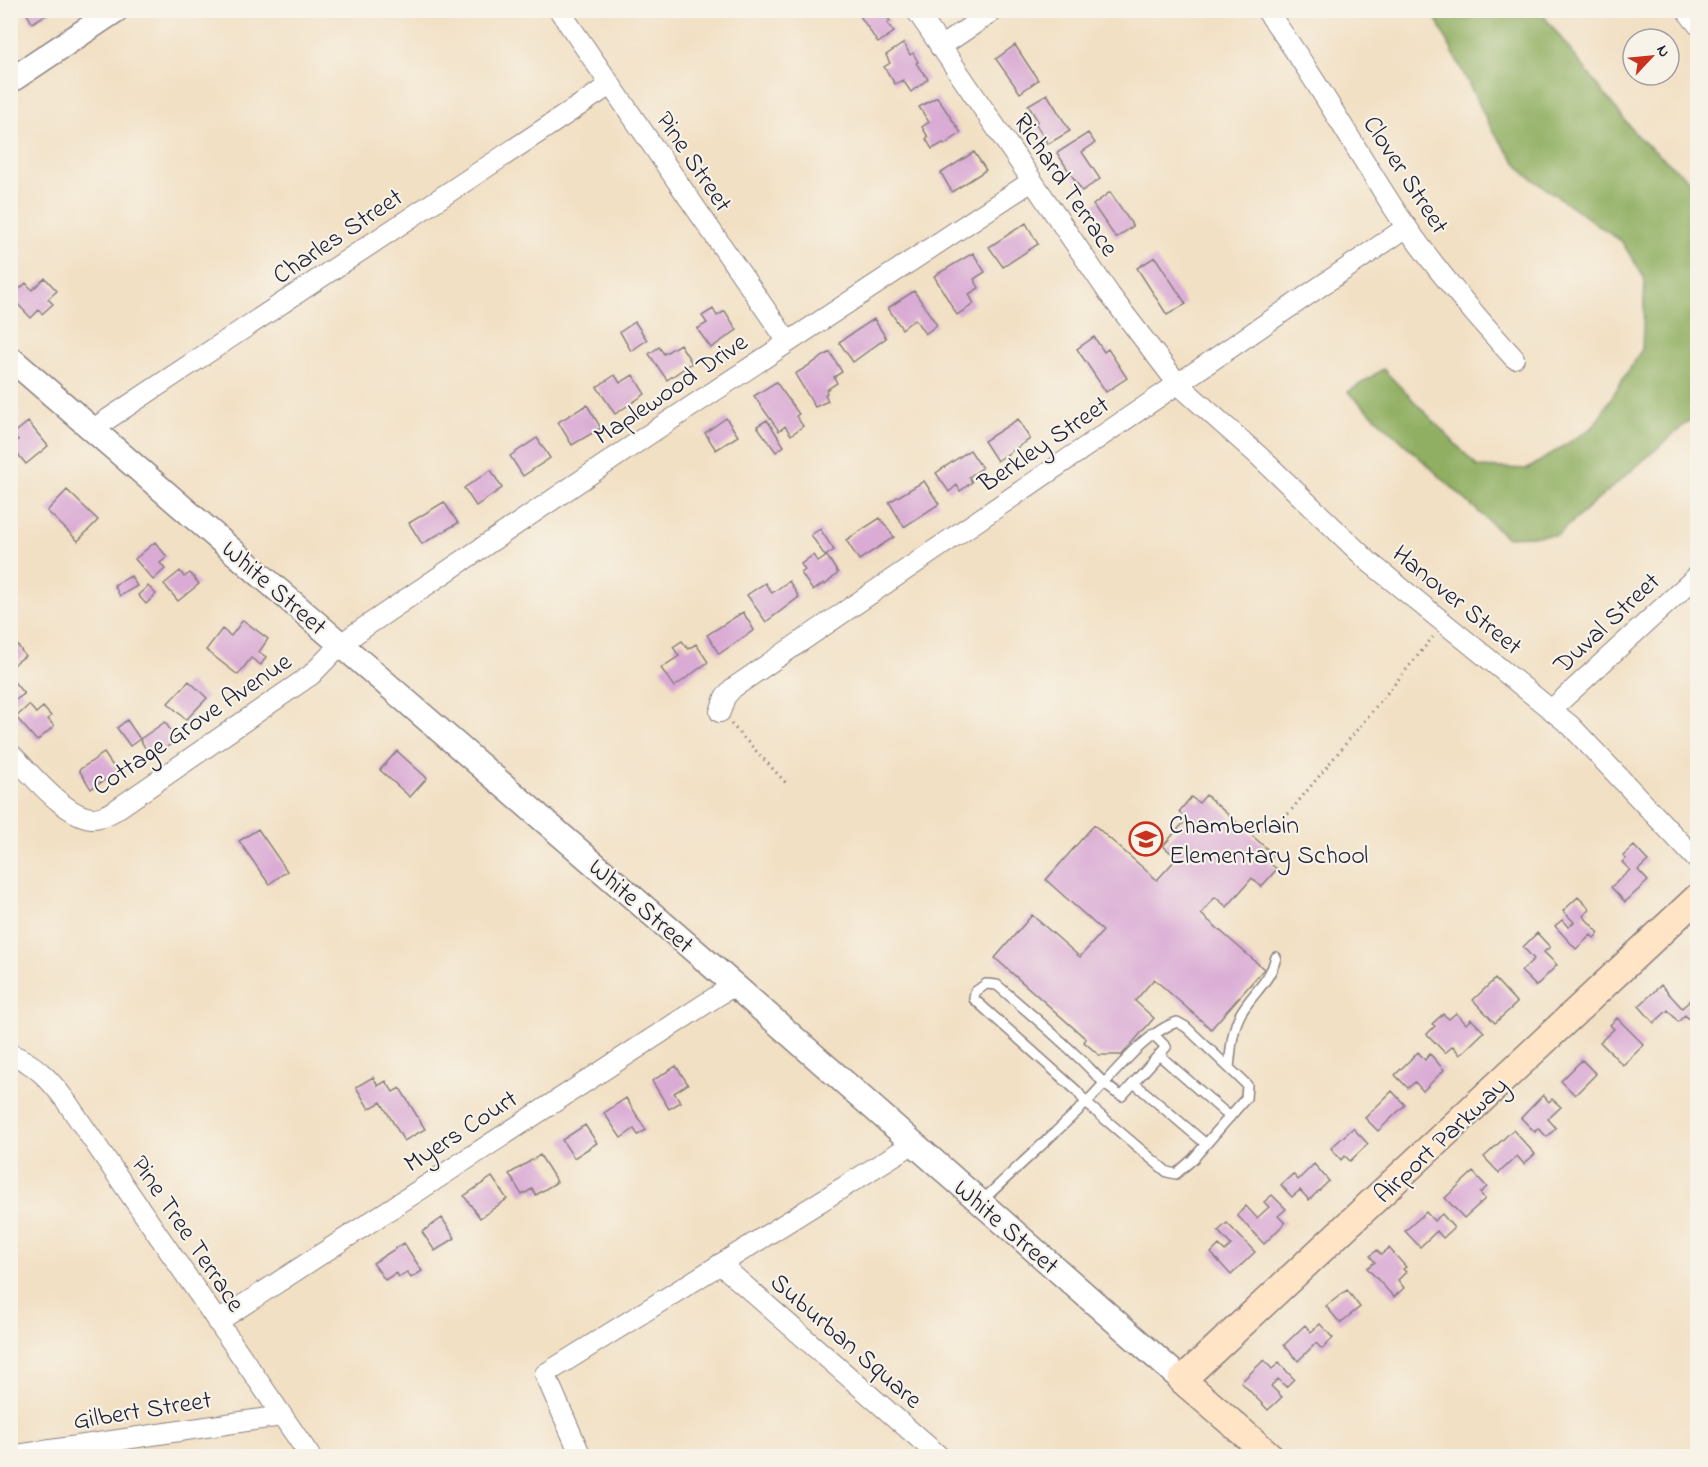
<svg xmlns="http://www.w3.org/2000/svg" width="1708" height="1467" font-family="'Indie Flower',sans-serif">
<rect width="100%" height="100%" fill="#f7f3e8"/>
<filter id="ink" filterUnits="userSpaceOnUse"><feTurbulence type="fractalNoise" baseFrequency=".0167" numOctaves="2"/><feDisplacementMap in="SourceGraphic" scale="12" xChannelSelector="R" yChannelSelector="G"/><feConvolveMatrix kernelMatrix="1 2 1 2 8 2 1 2 1" color-interpolation-filters="sRGB"/></filter>
<filter id="wash" filterUnits="userSpaceOnUse"><feTurbulence type="fractalNoise" baseFrequency=".008" numOctaves="4" result="noise"/><feDisplacementMap in="SourceGraphic" scale="24" xChannelSelector="R" yChannelSelector="G"/><feGaussianBlur stdDeviation="1.35" result="paint"/><feColorMatrix in="noise" values="0 0 0 0 0 0 0 0 0 0 0 0 0 0 0 0 0 1.4 0 .05"/><feComposite in="paint" operator="in"/></filter>
<g filter="url(#wash)">
<rect width="100%" height="100%" fill="#f2e0c4"/>
<path fill="#90af62" stroke="#59684e" stroke-width="1.5" d="M1432,11H1540L1637,136L1697,187V414L1557,535L1506,537L1348,392L1383,369L1478,467L1528,469L1593,427L1642,349L1645,279L1622,242L1524,173L1492,130Z"/>
<g id="blocks">
<path fill="#daabd5" d="M25,10H50L51,12L32,23Z
M856,10H882L890,21L887,23L894,32L878,43Z
M904,43L910,55L913,53L918,62L916,63L928,79L911,92L903,80L895,84L884,67L890,63L886,55Z
M1015,45L1038,80L1020,93L996,59Z
M1047,94L1070,131L1048,144L1035,123L1038,121L1028,105Z
M937,97L961,133L944,145L943,143L932,149L926,139L928,137L922,127L929,122L919,107Z
M1088,133L1095,143L1082,152L1100,179L1082,191L1057,153Z
M974,152L986,170L952,192L941,173Z
M1110,192L1133,226L1116,238L1093,205Z
M1026,223L1038,244L1003,267L989,247Z
M973,253L985,272L974,279L979,288L969,294L974,304L957,315L934,276Z
M1155,257L1186,304L1167,315L1137,268Z
M45,278L57,291L48,299L53,304L42,314L39,310L31,318L11,297L26,283L32,290Z
M914,291L937,325L925,334L915,319L902,329L888,308Z
M713,309L717,316L725,311L737,330L711,348L697,329L707,323L702,316Z
M874,319L886,338L853,362L839,342Z
M635,322L647,340L631,351L620,332Z
M1094,337L1104,352L1108,349L1127,378L1106,392L1077,349Z
M680,344L692,363L667,380L649,354L659,347L664,354Z
M830,352L842,372L834,377L837,383L826,390L827,393L825,394L828,401L815,407L795,374Z
M615,375L620,383L633,375L645,394L615,414L597,387Z
M776,382L799,414L796,416L803,426L791,435L785,426L779,431L754,396Z
M587,405L601,428L572,445L558,422Z
M726,418L738,436L716,450L705,433Z
M1018,419L1030,439L997,461L984,441Z
M767,420L784,446L776,452L757,426Z
M28,422L48,446L26,464L11,446L18,440L13,434Z
M537,438L550,458L523,476L510,456Z
M970,450L982,468L969,477L972,482L960,491L957,485L949,492L936,473Z
M491,470L502,488L476,506L464,488Z
M924,481L939,504L904,527L889,502Z
M67,490L98,520L78,541L47,511Z
M444,502L458,523L422,544L409,523Z
M880,518L894,537L859,560L846,540Z
M820,529L834,550L825,556L811,535Z
M155,542L167,557L160,563L165,569L153,580L135,559Z
M813,555L818,562L827,556L838,573L825,585L824,583L813,591L801,573L805,570L801,564Z
M180,571L184,577L190,573L199,584L178,601L164,584Z
M131,576L137,586L120,596L114,585Z
M789,581L799,597L766,622L747,595L765,583L772,593Z
M148,586L156,594L146,604L138,595Z
M743,612L754,630L719,654L707,635Z
M243,620L268,639L259,652L266,657L261,665L251,658L238,675L206,650L222,629L231,636Z
M14,640L25,656L10,667V643Z
M682,641L688,649L696,644L708,662L674,687L661,668L679,656L673,647Z
M10,677L24,694L10,704Z
M189,681L207,698L186,720L168,703Z
M29,705L36,713L43,707L51,716L48,719L54,726L37,741L16,717Z
M127,720L140,739L165,722L177,740L151,758L140,739L130,746L117,728Z
M397,751L427,778L410,797L380,770Z
M104,753L117,772L91,789L79,770Z
M1206,795L1274,855L1268,862L1277,869L1261,887L1252,878L1227,907L1215,897L1201,914L1264,969L1211,1029L1154,979L1135,1001L1154,1018L1122,1055H1099L1084,1042L1086,1039L995,958L1032,915L1080,957L1103,931L1046,880L1094,825L1157,880L1177,858L1163,846L1187,819L1179,812L1191,797L1199,803Z
M258,829L287,871L269,884L239,841Z
M1634,846L1648,861L1638,870L1648,881L1625,902L1611,887L1630,870L1622,862L1626,859L1623,856Z
M1578,897L1590,909L1583,916L1599,933L1594,938L1591,935L1576,949L1555,926L1562,920L1568,927L1574,922L1563,911Z
M1537,933L1550,947L1544,952L1557,965L1536,986L1521,971L1534,959L1523,947Z
M1495,979L1517,1003L1495,1023L1473,1000Z
M1661,985L1682,1008L1694,997L1698,1001V1015L1691,1021L1685,1015L1678,1022L1668,1010L1654,1023L1639,1006Z
M1456,1013L1466,1024L1471,1019L1484,1032L1460,1055L1453,1046L1445,1053L1427,1034L1435,1026L1432,1024L1443,1014L1449,1019Z
M1617,1018L1644,1045L1623,1065L1600,1042L1614,1029L1610,1025Z
M1418,1052L1425,1060L1430,1054L1444,1070L1423,1091L1415,1082L1408,1088L1395,1075Z
M1582,1060L1596,1074L1575,1095L1561,1081Z
M676,1066L688,1084L674,1093L681,1102L669,1109L652,1081Z
M373,1077L378,1086L386,1081L393,1092L400,1088L425,1129L404,1141L381,1102L369,1109L356,1087Z
M1392,1091L1405,1105L1378,1131L1365,1118Z
M1543,1095L1549,1102L1552,1099L1561,1107L1548,1119L1556,1128L1547,1137L1538,1128L1535,1132L1521,1118Z
M626,1098L646,1130L638,1135L634,1129L621,1138L604,1113Z
M585,1125L597,1143L574,1158L562,1140Z
M1353,1128L1368,1144L1350,1161L1345,1156L1341,1160L1331,1148Z
M1513,1130L1535,1154L1524,1164L1517,1156L1499,1173L1484,1157Z
M540,1155L557,1182L536,1195L532,1189L522,1195L509,1174Z
M1314,1164L1329,1181L1309,1200L1300,1190L1292,1197L1281,1185L1293,1174L1298,1180Z
M1473,1172L1487,1187L1480,1193L1485,1199L1464,1218L1445,1198Z
M492,1177L507,1199L480,1218L464,1196Z
M1272,1195L1286,1209L1278,1216L1285,1223L1264,1244L1237,1215L1246,1206L1257,1218L1269,1207L1264,1202Z
M1426,1212L1434,1221L1442,1214L1454,1228L1443,1238L1437,1231L1420,1247L1405,1231Z
M442,1218L455,1238L435,1251L422,1232Z
M1227,1223L1255,1252L1231,1275L1211,1253L1219,1245L1225,1251L1231,1245L1218,1231Z
M404,1243L422,1271L411,1278L407,1272L399,1277L396,1273L385,1280L373,1263Z
M1389,1248L1406,1267L1403,1269L1406,1272L1398,1280L1404,1288L1394,1297L1367,1268L1375,1262L1370,1256L1377,1250L1381,1255Z
M1347,1290L1360,1307L1340,1323L1326,1306Z
M1320,1324L1333,1338L1322,1349L1316,1343L1298,1361L1284,1345L1305,1325L1311,1332Z
M1264,1360L1272,1369L1279,1363L1294,1379L1286,1387L1278,1379L1271,1386L1282,1397L1268,1410L1241,1382Z"/>
</g>
</g>
<g filter="url(#ink)">
<use href="#blocks" fill-opacity="0" stroke="#8a8180" stroke-width="1.5"/>
<g fill="none" stroke-linecap="round" stroke-linejoin="round">
<g stroke="#8a8180" stroke-width="12">
<path id="service" d="M1159,1055L1230,1117
M1229,1068C1231,1049 1232,1029 1241,1013C1254,991 1270,982 1276,957
M1134,1083L1206,1144
M981,1202C1015,1169 1051,1137 1085,1104C1110,1079 1144,1033 1177,1022L1186,1027L1247,1085L1246,1098L1193,1159L1176,1174L1167,1172L1086,1103L1077,1091L974,999L975,992L986,984L997,985C1024,1008 1051,1031 1077,1056C1091,1068 1105,1088 1122,1096L1166,1047L1153,1034"/>
</g>
<g stroke="#8a8180" stroke-width="22">
<path id="minor" d="M559,10L788,342
M916,10L1110,295L1178,384L1260,457L1368,561L1571,726L1698,861
M1266,10C1313,73 1351,142 1393,207C1428,261 1471,311 1514,358
M1686,10L1698,25
M940,47L995,10
M93,429L610,85
M1552,709L1698,575
M720,712L725,697L733,688L1407,227
M10,753C30,772 64,816 92,818C100,818 107,815 114,811L311,675L341,644L362,629L648,435L1032,181
M10,1054C35,1063 51,1081 66,1101L310,1456
M720,1264L939,1456
M217,1322L734,985
M10,1456L281,1416
M581,1456L545,1374L914,1143"/>
</g>
<g stroke="#8a8180" stroke-width="27">
<path id="tertiary" d="M10,81L116,10
M10,358L734,985L1182,1380"/>
</g>
<g stroke="#8a8180" stroke-width="30">
<path id="secondary" d="M1270,1456L1182,1380L1698,897"/>
</g>
<path stroke="#8a8180" stroke-width="3" stroke-dasharray="1.5 4.5" stroke-linecap="butt" d="M731,724L786,783
M1252,836L1288,814L1433,637"/>
<use href="#service" stroke="#fff" stroke-width="9"/>
<use href="#minor" stroke="#fff" stroke-width="20"/>
<use href="#tertiary" stroke="#fff" stroke-width="24"/>
<use href="#secondary" stroke="#ffe4c6" stroke-width="27"/>
</g>
</g>
<defs>
<g id="school-ring" transform="scale(1.725)"><circle r="9.5" fill="#f7f3e8" stroke="#c8321e" stroke-width="1.5"/><path d="M0-5L7-2L0 1L-7-2ZM-4 1L0 2.5L4 1V4Q0 6-4 4Z" fill="#c8321e"/></g>
</defs>
<g fill-rule="evenodd">
<use href="#school-ring" x="1146" y="839"/>
</g>
<g text-anchor="middle" stroke-width="4.5" stroke-linejoin="round" paint-order="stroke">
<g font-size="26" fill="#22223b" stroke="#f7f3e8">
<text transform="translate(695 161) rotate(56)" y="9">Pine Street</text>
<text transform="translate(1407 174) rotate(57)" y="9">Clover Street</text>
<text transform="translate(1067 184) rotate(56)" y="9">Richard Terrace</text>
<text transform="translate(337 235) rotate(-34)" y="9">Charles Street</text>
<text transform="translate(670 388) rotate(-34)" y="9">Maplewood Drive</text>
<text transform="translate(1043 443) rotate(-34)" y="9">Berkley Street</text>
<text transform="translate(275 587) rotate(41)" y="9">White Street</text>
<text transform="translate(1458 599) rotate(39)" y="9">Hanover Street</text>
<text transform="translate(1606 622) rotate(-43)" y="9">Duval Street</text>
<text transform="translate(191 723) rotate(-34)" y="9">Cottage Grove Avenue</text>
<text transform="translate(642 905) rotate(41)" y="9">White Street</text>
<text transform="translate(460 1130) rotate(-33)" y="9">Myers Court</text>
<text transform="translate(1440 1139) rotate(-43)" y="9">Airport Parkway</text>
<text transform="translate(1007 1226) rotate(41)" y="9">White Street</text>
<text transform="translate(189 1233) rotate(56)" y="9">Pine Tree Terrace</text>
<text transform="translate(847 1340) rotate(41)" y="9">Suburban Square</text>
<text transform="translate(142 1409) rotate(-9)" y="9">Gilbert Street</text>
</g>
<g font-size="26" fill="#22223b" stroke="#f7f3e8" text-anchor="start">
<text x="1169" y="833">Chamberlain<tspan x="1169" dy="30">Elementary School</tspan></text>
</g>
</g>
<rect width="1708" height="1467" fill="none" stroke="#f7f3e8" stroke-width="36"/>
<g transform="translate(1651 57) rotate(64)"><circle r="28" fill="#f7f3e8" stroke="#a29fa3" stroke-width="1.5"/>
<path d="M0-4.5L10 22L0 15L-10 22Z" fill="#c8321e"/>
<text y="-9" font-size="16" font-weight="bold" text-anchor="middle" fill="#22223b">N</text>
</g>
</svg>
